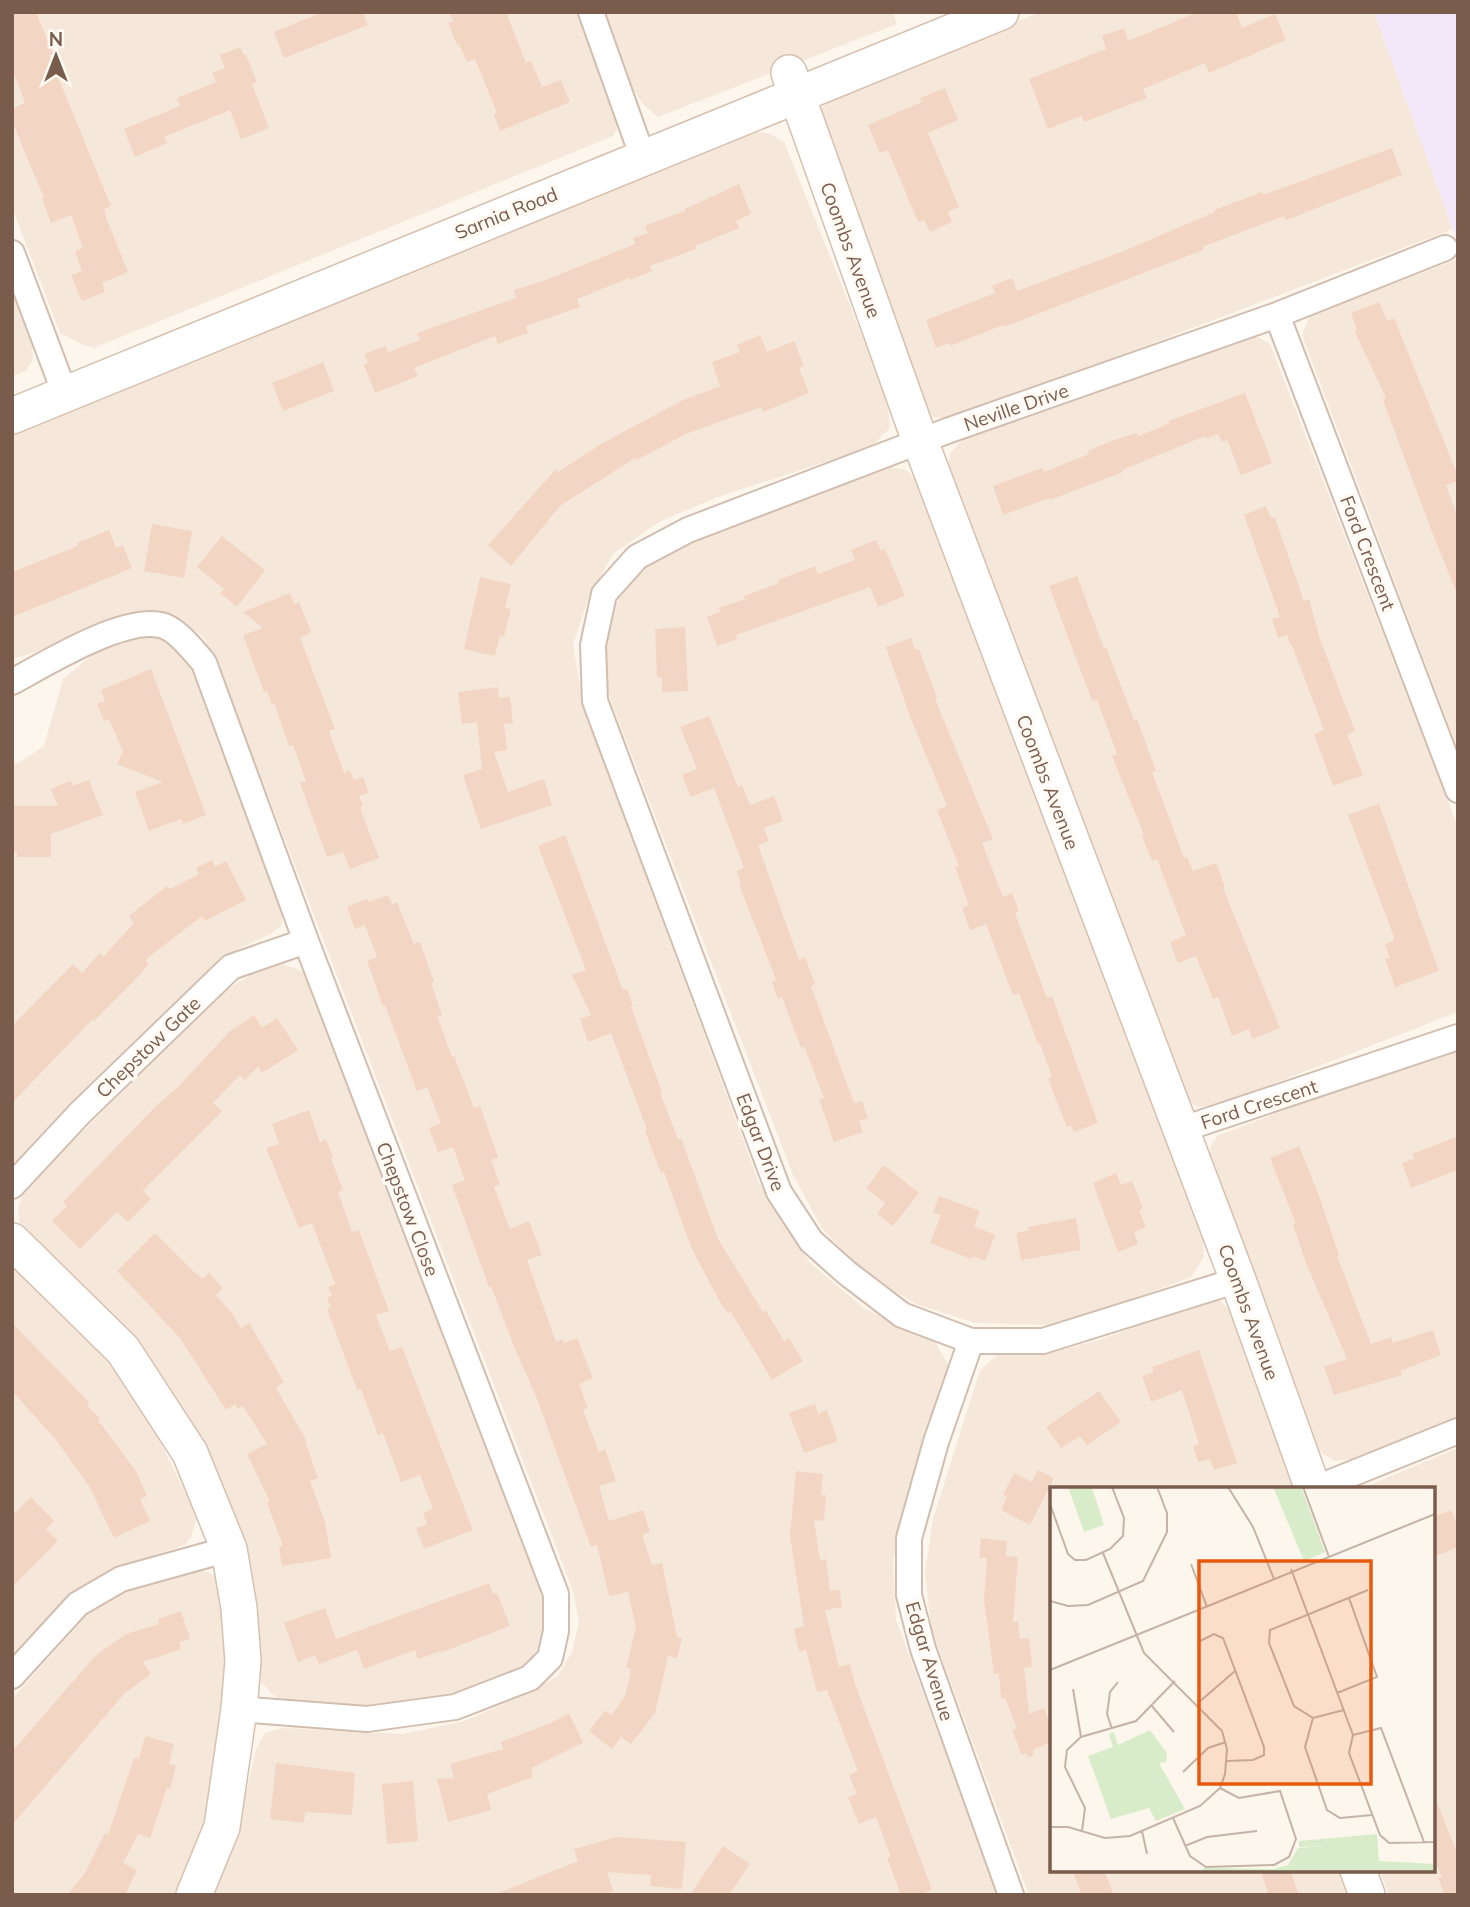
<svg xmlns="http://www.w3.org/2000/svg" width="1470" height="1907" font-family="Mulish,sans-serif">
<rect width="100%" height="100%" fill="#fdf6ec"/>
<path fill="#f5e8da" d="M12,12H577L615,102L619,125L613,136L94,348L81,344L60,333L12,207Z
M602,12H892L897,24L658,117L643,104L625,77Z
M1041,12H1374L1453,229L953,419L932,417L923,406L817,117L827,100Z
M754,131L771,134L784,142L887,398L890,428L871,447L715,498L659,522L613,554L588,599L573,645L584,709L759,1183L809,1262L865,1309L934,1340L950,1368L907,1506L893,1559L896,1620L998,1895H208L241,1816L256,1750L265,1733L284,1728L403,1734L464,1721L529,1693L558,1676L572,1652L579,1622L573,1591L226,686L205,639L183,621L163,613L135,612L30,654L12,659V434L737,133Z
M1458,259V750L1302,335L1310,316Z
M12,285L32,338L33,359L26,371L12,376Z
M1253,334L1270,344L1458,827V1012L1221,1104L1199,1107L1185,1100L947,476L950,453L963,440Z
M892,467L906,470L920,485L1203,1235L1204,1257L1191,1277L1100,1311L1054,1325L975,1323L916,1304L865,1273L823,1230L793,1175L605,686L604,645L616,604L637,571L676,546Z
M147,634L170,640L188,655L282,894V925L271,934L240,948L214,964L12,1166V763H19L44,746L63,679L101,648Z
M283,964L304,972L546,1601L544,1638L528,1664L454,1696L388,1708L288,1703L272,1694L259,1680V1627L244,1552L225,1490L201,1439L164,1378L122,1329L20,1231L18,1208L25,1189L220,994L257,971Z
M1458,1044V1418L1351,1459L1335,1461L1320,1452L1208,1161L1210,1148L1217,1136Z
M12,1263L79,1330L136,1392L197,1517L191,1537L185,1545L126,1565L12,1664Z
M1219,1300L1231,1312L1298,1489H1052V1870H1345L1354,1895H1029L931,1629L925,1572L933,1519L980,1370L999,1354L1056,1352L1105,1338L1198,1303Z
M1458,1448V1895H1389L1380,1870H1433V1489H1360Z
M201,1569L217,1577L227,1624L220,1772L191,1863L174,1895H12V1699L92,1610L133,1586Z"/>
<path fill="#f3e8fa" d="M1374,12H1458V243L1453,229Z"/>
<path fill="#f3d5c3" d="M12,12H36L53,54L49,55L111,206L104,209L107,220L128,272L102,283L105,292L82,301L71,275L82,271L75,251L83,248L71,215L51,223L42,199L44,198L12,121V109L25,103L12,68Z
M323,12H363L368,25L284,58L274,32Z
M449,12H506L526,63L531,61L542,87L561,80L570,102L500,131L494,115L497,113L475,59L467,62L459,44L457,45L448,23L453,21Z
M1198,12H1236L1242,28L1275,14L1286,40L1209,73L1205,63L1143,89L1147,98L1084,122L1081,116L1048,129L1029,79L1106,49L1102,36L1124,28L1128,41Z
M240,47L244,55H246L257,82L252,84L269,128L241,139L230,110L164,137L167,143L135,157L124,129L180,106L177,98L216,82L212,73L225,68L220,55Z
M945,88L958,120L928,133L959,207L948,212L952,222L930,232L924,220L918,222L888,150L880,153L868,125L922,102L920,98Z
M1392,148L1402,175L1286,220L1284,216L1202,247L1203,250L1004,327L1003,325L950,346L949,343L936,348L926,320L995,293L992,286L1012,278L1017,291L1126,250L1215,212L1214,210L1262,192L1263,195Z
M739,184L751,214L736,221L739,228L695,246L696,249L650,266L652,271L630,280L629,278L577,299L580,307L526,326L528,333L498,344L495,336L414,368L418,376L375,393L364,365L368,363L364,354L385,346L388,352L420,340L417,333L516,298L514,290L543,281L635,244L633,238L648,233L645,226L685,211V209Z
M1379,302L1387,321L1394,318L1458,476V481L1446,485L1458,518V596L1430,527L1383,400L1386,398L1355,332L1357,330L1351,313Z
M760,335L767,352L794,341L804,366L799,368L809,393L763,412L761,407L686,434L637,460L635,458L560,506L511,566L488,545L556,469L558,472L601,444L683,400L720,386L712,362L740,352L737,345Z
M323,362L334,391L283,411L272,383Z
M1245,393L1272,463L1241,475L1227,440L1222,442L1218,434L1206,439L1205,436L1122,470L1123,472L1050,500L1049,498L1003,515L993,486L1042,468L1044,472L1089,454L1088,451L1111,441L1137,433L1139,436L1170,423L1168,421Z
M1266,506L1271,518H1275L1304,601L1309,599L1319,636L1355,731L1347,734L1363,775L1333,786L1314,734L1324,730L1292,645H1290L1287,635L1278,638L1272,619L1280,617L1244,515Z
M152,524L192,531L184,578L144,571Z
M109,530L116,548L123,545L132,568L12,617V572L78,546L77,543Z
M222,536L265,570L237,607L220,593L224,589L197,567Z
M876,540L881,551L885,549L905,596L878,607L870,587L736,635L737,639L717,646L707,617L720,612L719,608L745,599L744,596L779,583L778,580L815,566L818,574L855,560L851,550Z
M1077,576L1104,648L1106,647L1134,720L1137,719L1156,771L1152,772L1184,858L1187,857L1193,871L1216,863L1225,887L1223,888L1280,1028L1252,1039L1249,1029L1232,1036L1218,997L1213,999L1196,956L1178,963L1170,942L1186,935L1157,859L1152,861L1142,836L1144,835L1112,756L1117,754L1097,700L1092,701L1049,586Z
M480,577L511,584L505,608L511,609L504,637L500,636L495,656L464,649Z
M290,593L294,604L299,602L311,632L300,638L335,729L329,731L344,773L350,770L354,780L363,777L369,793L359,796L363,806L360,808L379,858L350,869L343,852L327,857L300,783L306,781L293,745L289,746L274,703L272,704L267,691L264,692L243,635L263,628L243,612Z
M685,627L688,691L662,692V678L657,677L655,629Z
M911,638L915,650L919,649L937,698L935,699L993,839L982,843L1003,897L1012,893L1019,911L1015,913L1047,998L1052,996L1098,1123L1074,1132L1071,1126L1067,1127L1048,1079L1052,1077L1040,1043L1038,1044L1019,993L1013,995L986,924L970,930L962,908L969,905L955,867L959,866L937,810L947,806L911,719L886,647Z
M151,669L206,815L183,824L181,819L149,831L135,792L163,782L117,764L123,751L109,719L104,721L97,704L105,701L101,690Z
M498,687L499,698L510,697L513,723L504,724L507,750L494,752L508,792L544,779L552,805L481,829L463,775L482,769L477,722L462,724L458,692Z
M709,716L738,787L742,785L750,805L774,796L783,821L764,828L769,841L758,845L799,960L805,957L815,984L811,986L854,1103L862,1101L868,1118L859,1121L863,1132L834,1142L819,1099L824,1098L804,1046L801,1048L782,997L778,999L772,982L776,980L739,884H741L737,871L744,868L714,788L691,797L682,775L697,769L680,727Z
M89,780L103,815L51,834V857H17V851H12V806H58L51,789L71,781L72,786Z
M1379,804L1439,971L1395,987L1385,959L1390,958L1385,944L1393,941L1394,937L1348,815Z
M565,835L623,990L627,989L633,1006L631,1007L662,1092L660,1093L678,1139L681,1138L718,1239L763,1312L766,1311L784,1341L789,1338L803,1361L772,1380L731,1312L728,1313L721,1304L691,1247L664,1172L661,1173L645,1131L647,1130L611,1033L588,1042L580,1019L591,1015L572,975L586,970L538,846Z
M212,860L215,867L226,861L246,900L205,921L202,916L145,960L149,964L133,982L94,1021L92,1020L12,1103V1026L73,964L82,973L100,953L103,957L134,923L129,916L167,886L170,889L199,874L196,868Z
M388,895L392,904L397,902L414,944L420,942L434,982L431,983L442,1015L437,1016L452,1057L454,1056L474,1108L480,1106L498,1157L491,1160L500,1184L494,1187L510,1229L529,1221L542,1255L527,1260L556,1342L562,1339L564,1343L577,1338L593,1378L579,1384L588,1408L583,1410L599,1452L605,1449L616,1481L599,1486L609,1521L643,1510L650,1532L642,1535L652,1565L662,1563L677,1637L682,1638L677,1658L668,1656L655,1713L631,1744L621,1737L612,1749L589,1731L605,1710L611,1715L625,1697L631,1669L626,1668L636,1627L628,1592L609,1596L597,1545L591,1547L537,1399L513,1344L491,1286L489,1287L452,1185L465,1180L453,1147L438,1152L429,1128L441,1123L427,1087L417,1091L385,1005L383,1006L367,961L377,957L365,925L355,929L347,907L367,899L369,902Z
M254,1015L262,1028L277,1018L298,1050L262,1073L258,1066L245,1080L240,1075L213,1103L222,1111L143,1190L151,1199L128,1222L117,1212L80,1249L52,1221L67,1206L63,1202L156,1106L177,1088L229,1032Z
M309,1110L320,1142L326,1139L333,1158L331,1159L343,1190L338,1192L352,1232L359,1230L389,1311L376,1315L390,1351L402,1347L473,1530L424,1549L416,1528L427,1524L423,1513L433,1509L420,1475L401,1482L383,1433L378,1435L361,1389L357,1390L327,1309L331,1308L327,1297L332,1296L328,1287L335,1284L312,1223L299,1228L266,1148L279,1144L272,1124Z
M1458,1136V1170L1411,1188L1402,1163L1414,1159L1412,1154Z
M1299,1146L1319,1196L1339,1255L1337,1256L1371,1344L1391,1337L1393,1343L1433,1330L1441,1355L1400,1371L1402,1375L1334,1395L1324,1367L1347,1359L1306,1263L1293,1225L1296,1224L1270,1158Z
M884,1165L919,1193L893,1226L877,1214L885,1203L866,1188Z
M1116,1173L1121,1185L1132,1181L1143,1208L1139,1210L1146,1227L1134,1232L1138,1244L1118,1252L1093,1183Z
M939,1196L980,1211L974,1226L995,1235L985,1261L973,1256L971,1259L930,1243L941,1215L933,1213Z
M1076,1218L1081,1250L1021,1260L1016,1233L1029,1230L1028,1227Z
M155,1233L194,1272L203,1279L209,1273L223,1288L216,1295L231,1312L241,1328L249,1323L284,1382L276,1388L307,1441H305L318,1478L310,1481L325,1522L331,1558L282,1566L279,1547L283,1546L267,1503L270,1502L247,1454L267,1444L243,1406L238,1409L235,1404L226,1410L180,1338L117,1271Z
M12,1323L90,1403L87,1406L100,1418L98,1420L136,1471L147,1496L140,1499L150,1521L114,1538L89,1486L57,1441L12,1391Z
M1199,1350L1237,1463L1214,1470L1210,1459L1198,1462L1193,1446L1199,1444L1182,1390L1151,1402L1142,1376L1154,1372L1152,1367Z
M1099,1391L1121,1422L1087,1445L1080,1436L1061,1448L1046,1427Z
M815,1404L818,1414L827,1410L838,1441L804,1453L789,1413Z
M1038,1470L1054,1478L1030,1525L1001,1510L1007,1497L1003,1495L1014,1473L1032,1482Z
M796,1471L823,1474L821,1495H826L824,1521L814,1520L820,1560L826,1559L830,1591L840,1590L842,1607L825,1610L839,1667L850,1664L855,1684L932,1890L918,1895H901L887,1858L891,1857L876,1817L859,1824L848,1797L857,1794L849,1775L858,1771L827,1690L817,1692L806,1650L799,1652L794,1629L804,1626L790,1536Z
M31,1497L54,1521L46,1529L58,1541L12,1587V1516Z
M1451,1510L1458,1527V1547L1433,1557V1517Z
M981,1538L1007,1541L1006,1556L1018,1557L1013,1622L1018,1621L1020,1639L1029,1638L1032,1667L1024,1668L1029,1714L1044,1708L1052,1729V1742L1033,1750L1034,1755L1028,1757L1026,1753L1022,1755L1012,1730L1017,1728L1005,1698H1001L999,1673L994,1674L984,1600L987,1558H979Z
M489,1583L493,1594L497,1593L510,1626L440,1653L438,1652L418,1659L415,1650L364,1669L357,1650L319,1664L315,1655L298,1662L284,1623L325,1608L336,1639Z
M181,1611L190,1639L179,1642L181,1649L143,1662L151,1674L124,1694L12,1825V1752L95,1656L126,1634L159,1624L158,1619Z
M569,1713L583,1743L533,1767L531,1770L533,1777L487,1794L491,1810L448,1822L437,1779L454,1778L450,1764L503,1749L501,1742L551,1723Z
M145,1736L174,1744L169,1764L176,1766L170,1789L167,1788L150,1838L138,1834L123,1863L137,1870L125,1895H67L85,1873L105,1833L108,1835L134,1758L139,1759Z
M276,1763L355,1773L352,1815L305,1812L304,1823L270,1819Z
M413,1781L418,1841L387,1844L382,1784Z
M1434,1795L1458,1855V1895H1445L1438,1878L1442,1877L1433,1856Z
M617,1837L686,1842L682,1889L650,1886L651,1875L607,1872L613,1891L602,1895H494L578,1861L574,1849Z
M723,1846L750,1864L729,1895H690Z
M1072,1870H1104L1114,1895H1082Z
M1260,1870H1290L1299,1895H1269Z"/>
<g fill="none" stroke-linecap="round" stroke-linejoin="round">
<g stroke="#d1beb0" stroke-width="28">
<path id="street" d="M591,12L643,158
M12,253L65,394
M1277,315L1458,790
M12,682C47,663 122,617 160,625C175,627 195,652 204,663L306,941L556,1594V1631L550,1658L530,1678L455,1707L367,1719L239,1709
M1180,1130L1458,1037
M12,1186L80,1113L231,967L306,941
M1238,1280L1043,1341H971L902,1315L847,1273L811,1241L779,1192L595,701L593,645L604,594L637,557L688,530L947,431L1277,315L1445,248
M971,1341L936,1442L909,1538V1595L923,1649L1011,1895
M1314,1489L1458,1431
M12,1676L78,1604L121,1579L229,1549"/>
</g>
<g stroke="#d6c0b0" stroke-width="38">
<path id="secondary" d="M789,73L920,441L1238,1280L1313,1489
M12,416L1001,12
M12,1241L123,1350L190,1453L229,1549L239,1608L243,1661L239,1709L222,1827L194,1895
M1358,1870L1367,1895"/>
</g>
<use href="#street" stroke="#fff" stroke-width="24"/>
<use href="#secondary" stroke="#fff" stroke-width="35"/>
</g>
<g text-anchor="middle" stroke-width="7" stroke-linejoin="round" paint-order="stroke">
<g font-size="19" fill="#7a5c4d" stroke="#fffaf3">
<text transform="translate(506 213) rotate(-22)" y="7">Sarnia Road</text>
<text transform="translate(851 250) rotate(70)" y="7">Coombs Avenue</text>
<text transform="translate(1016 407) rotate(-19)" y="7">Neville Drive</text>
<text transform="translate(1368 553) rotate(69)" y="7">Ford Crescent</text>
<text transform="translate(1048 782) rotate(69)" y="7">Coombs Avenue</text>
<text transform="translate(148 1047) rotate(-44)" y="7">Chepstow Gate</text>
<text transform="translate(1259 1104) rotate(-18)" y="7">Ford Crescent</text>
<text transform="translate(761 1142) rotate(69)" y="7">Edgar Drive</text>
<text transform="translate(408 1209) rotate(69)" y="7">Chepstow Close</text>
<text transform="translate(1249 1312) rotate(70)" y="7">Coombs Avenue</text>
<text transform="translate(930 1661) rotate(73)" y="7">Edgar Avenue</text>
</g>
</g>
<g transform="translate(1050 1487)">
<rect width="385" height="385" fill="#fdf6ec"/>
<path d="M18,0H42L54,38L34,45ZM223,0H251L275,65L254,74ZM100,243L117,266L116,275L109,276L135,322L106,334L99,321L61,332L38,269L63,260L59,247L64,245L68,258ZM327,347L329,374L385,377V385H152L153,381L224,382L238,378L248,361L275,359L249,360V354Z" fill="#d8ecc9"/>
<path fill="none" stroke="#c5b3a7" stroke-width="2" d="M178,0L203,40L224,92M253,0L279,70M0,17L18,67L25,73H36L60,62L73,49L74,31L62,0M141,77L157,120M241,82L303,248L299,266L330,348L339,356L385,355M0,114L18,119L38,118L93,94L117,45V26L107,0M148,155L164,147L173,151L214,260V268L203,273L177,274M0,183L385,27M23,202L31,250M287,206L327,190L299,111M148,216L185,184M101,218L124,245M294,223L263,231L244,219L219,156L220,143L318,103M263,231L255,260L277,323L290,331L322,328M62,242L57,227L60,205L68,195M303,248L331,241L374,355M133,285L158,261L176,255M123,331L140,369L156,380L224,378L239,370L246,352L230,304L189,311L170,301M0,340H18L55,351L80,349L150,319L170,301L175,287L177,262L172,244L94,166L53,66M32,344L35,321L15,280L17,263L31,250L86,234L125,194M92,344L97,367M135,359L157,350L207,344"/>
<path fill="#e8590c" fill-opacity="0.15" stroke="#e8590c" stroke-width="3.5" d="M149,74H321V297H149Z"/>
<rect width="385" height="385" fill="none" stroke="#7a5c4d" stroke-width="3.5"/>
</g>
<rect width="1470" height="1907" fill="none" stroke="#7a5c4d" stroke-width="28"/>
<g transform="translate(56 56)" stroke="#fffaf3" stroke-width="5" paint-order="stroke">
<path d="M0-5L12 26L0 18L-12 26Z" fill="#7a5c4d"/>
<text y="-10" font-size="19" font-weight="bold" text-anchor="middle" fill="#7a5c4d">N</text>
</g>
</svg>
